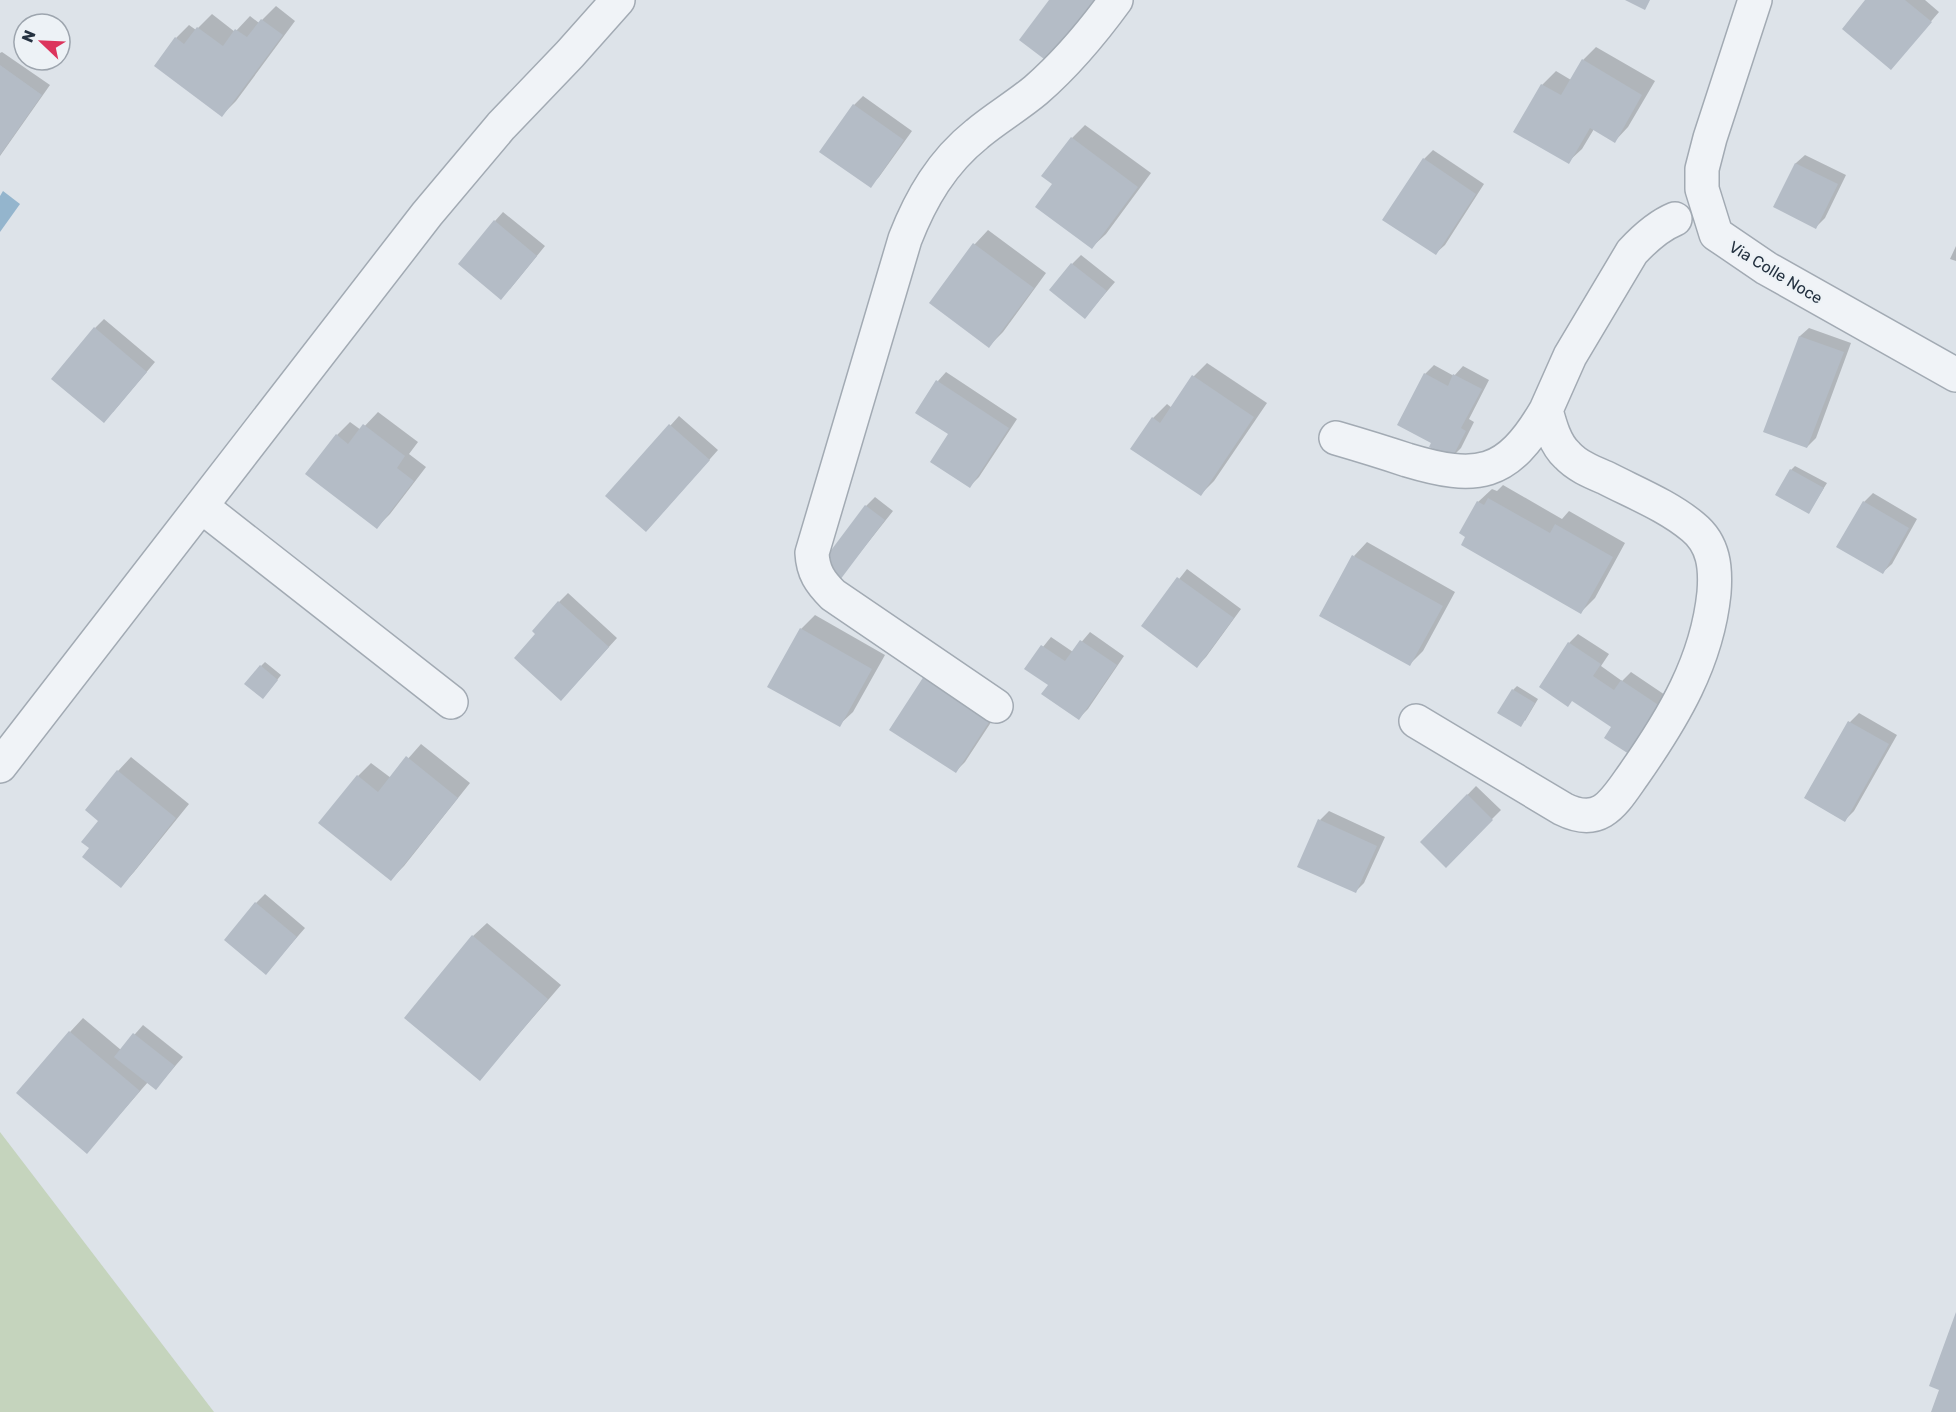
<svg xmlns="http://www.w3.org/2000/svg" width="1956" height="1412" font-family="Rubik,sans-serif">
<rect width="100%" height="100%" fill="#dde3e9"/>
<path fill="#c5d4bd" d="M0,1132L214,1412H0Z"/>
<path fill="#94b5cd" d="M3,191L20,204L0,232V196Z"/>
<path fill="#0003" d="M1867,0H1925L1939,12L1891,68Z
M276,6L295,21L236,101L222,115L176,38L189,25L196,30L212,14L235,32L250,16L259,23Z
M1596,47L1655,81L1628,127L1615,141L1594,129L1582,149L1568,162L1515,132L1542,85L1556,71L1571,80L1583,60Z
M2,52L50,85L0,156V53Z
M863,96L912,131L879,177L870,186L821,151L854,105Z
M1085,125L1151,173L1106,234L1092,247L1054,184L1072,138Z
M1433,150L1484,184L1445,245L1436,253L1424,159Z
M1805,155L1846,175L1825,218L1816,227L1775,206L1796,163Z
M503,212L545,246L510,289L495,221Z
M988,230L1046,273L1003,332L989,346L931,303L975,244Z
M1956,246V261L1950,259Z
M1081,255L1115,282L1085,317L1072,264Z
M104,319L155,362L113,412L95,328Z
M1809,328L1851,343L1816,438L1807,447L1800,336Z
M1207,363L1267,403L1214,481L1201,494L1132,449L1153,418L1167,404L1172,408L1194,376Z
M1434,365L1454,376L1463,366L1489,380L1469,419L1474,422L1461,448L1452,457L1425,374Z
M946,372L1017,419L979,477L970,486L950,434L938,381Z
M378,412L418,442L409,454L426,467L390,514L377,527L337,435L350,422L361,430Z
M679,416L718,450L655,521L607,496Z
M1795,466L1827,483L1809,512L1791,470Z
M1503,485L1562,519L1569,511L1625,543L1595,598L1581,612L1467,536L1478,502L1492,489L1497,491Z
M1873,493L1917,519L1892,564L1883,572L1864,502Z
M875,497L893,511L840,578L866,506Z
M1367,542L1455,592L1423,651L1410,664L1354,556Z
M1187,569L1241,609L1206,657L1197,666L1143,625Z
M568,593L617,638L570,690L559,602Z
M815,615L885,655L853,712L839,725L801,629Z
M1090,632L1124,656L1088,709L1079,718L1050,685L1026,668L1051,637L1073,652Z
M1578,634L1609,654L1601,666L1622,681L1631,672L1668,697L1638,743L1573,700L1569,643Z
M265,662L281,675L267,693L261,666Z
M927,674L1001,707L965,762L956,771Z
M1517,686L1538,699L1525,721L1513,690Z
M1859,713L1897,735L1854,811L1845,820L1806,798L1850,722Z
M421,744L470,783L404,866L391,879L358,776L371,763L391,778Z
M131,757L189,804L134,872L121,886L100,821L118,771Z
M1476,786L1501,810L1446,865L1422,842Z
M1329,811L1385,837L1364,883L1355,892L1320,820Z
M265,894L305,928L266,973L256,903Z
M487,923L561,985L480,1079L473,936Z
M83,1018L121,1050L143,1025L183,1057L156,1088L148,1082L87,1152L70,1032Z"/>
<path fill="#b4bcc6" d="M1049,0H1095L1048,62L1019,40Z
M1625,0H1650L1645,10Z
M1865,0H1905L1932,22L1891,70L1842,29Z
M261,19L283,35L222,117L154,66L175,37L184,44L197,27L223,46L235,29L247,37Z
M1582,59L1642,95L1615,143L1590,128L1569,164L1513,132L1541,84L1561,95Z
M0,65L42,95L0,155Z
M853,104L904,140L871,188L819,152Z
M1071,137L1138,187L1092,249L1035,207L1052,184L1041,176Z
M1423,158L1476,194L1436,255L1382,220Z
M1795,163L1838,184L1816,229L1773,207Z
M494,220L537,256L501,300L458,264Z
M973,243L1034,288L989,348L929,303Z
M1071,263L1107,291L1085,319L1049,290Z
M94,327L147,372L104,423L51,379Z
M1799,336L1844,352L1807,448L1763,432Z
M1424,373L1448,386L1453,374L1482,389L1461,428L1466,431L1452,458L1429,447L1431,443L1397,425Z
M1192,375L1254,417L1201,496L1130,449L1152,417L1160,423Z
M936,380L1009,428L970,488L930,462L948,434L915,413Z
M363,424L405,456L397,468L414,481L377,529L305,474L336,434L348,444Z
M669,424L710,460L646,532L605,496Z
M1790,469L1824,488L1809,514L1775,495Z
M1488,498L1550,533L1555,524L1613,557L1581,614L1461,545L1465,537L1459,533L1477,501L1484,505Z
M1863,501L1909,528L1883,574L1836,547Z
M865,505L885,520L840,580L820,565Z
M1352,555L1443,606L1410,666L1319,616Z
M1177,577L1234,618L1197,668L1141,626Z
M558,601L609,647L561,701L514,658L535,634L532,631Z
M800,628L872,669L840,727L767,687Z
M1080,640L1117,665L1079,720L1041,694L1048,685L1024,669L1041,645L1065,661Z
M1568,642L1601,664L1593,676L1614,690L1621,680L1660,706L1629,754L1604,738L1611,727L1572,701L1568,707L1539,687Z
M260,665L278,680L263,699L244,684Z
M926,673L993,716L956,773L889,730Z
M1512,689L1535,703L1521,727L1497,713Z
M1848,721L1889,744L1845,822L1804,798Z
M406,756L458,798L391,881L318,823L357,775L378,792Z
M117,770L176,818L121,888L82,857L89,848L81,842L98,821L85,810Z
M1467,794L1493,820L1446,868L1420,842Z
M1318,819L1377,846L1356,893L1297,867Z
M255,902L297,937L266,975L224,940Z
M472,935L548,999L480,1081L404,1018Z
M69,1031L140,1091L87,1154L16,1093Z
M133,1033L175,1066L156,1090L114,1057Z
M1956,1312V1412H1931L1939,1390L1929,1386Z"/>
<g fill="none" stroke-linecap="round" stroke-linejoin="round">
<g stroke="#a2aab3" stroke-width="36">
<path id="minor" d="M1755,0L1710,138L1702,169V189L1716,234L1766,268L1956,375
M1336,438C1360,445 1383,452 1407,460C1477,481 1507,477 1546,410
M201,506L451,702
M996,706L833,595C820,582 813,572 812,553L905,239C921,198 942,162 977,134C996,118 1017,106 1036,90C1067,63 1092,33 1116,0
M1416,721L1563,809C1601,828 1614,802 1634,774C1673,718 1707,662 1714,593C1716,568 1714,544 1693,527C1668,506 1635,493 1606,478C1592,472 1577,466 1567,455C1555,444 1550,425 1546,410L1570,356L1632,252C1645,238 1658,226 1675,219
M0,766L427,214L501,126L570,54L618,0"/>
</g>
<use href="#minor" stroke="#f0f3f7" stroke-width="33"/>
</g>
<g text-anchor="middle" stroke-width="4.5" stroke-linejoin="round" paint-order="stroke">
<g font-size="16" fill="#253241" stroke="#edf2f6">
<text transform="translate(1776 272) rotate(31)" y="6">Via Colle Noce</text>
</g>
</g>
<g transform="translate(42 42) rotate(293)"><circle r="28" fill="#edf2f6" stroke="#9da5ae" stroke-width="1.5"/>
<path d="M0-4.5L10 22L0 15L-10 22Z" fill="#dc345c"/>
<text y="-9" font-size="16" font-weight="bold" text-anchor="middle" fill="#253241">N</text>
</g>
</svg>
